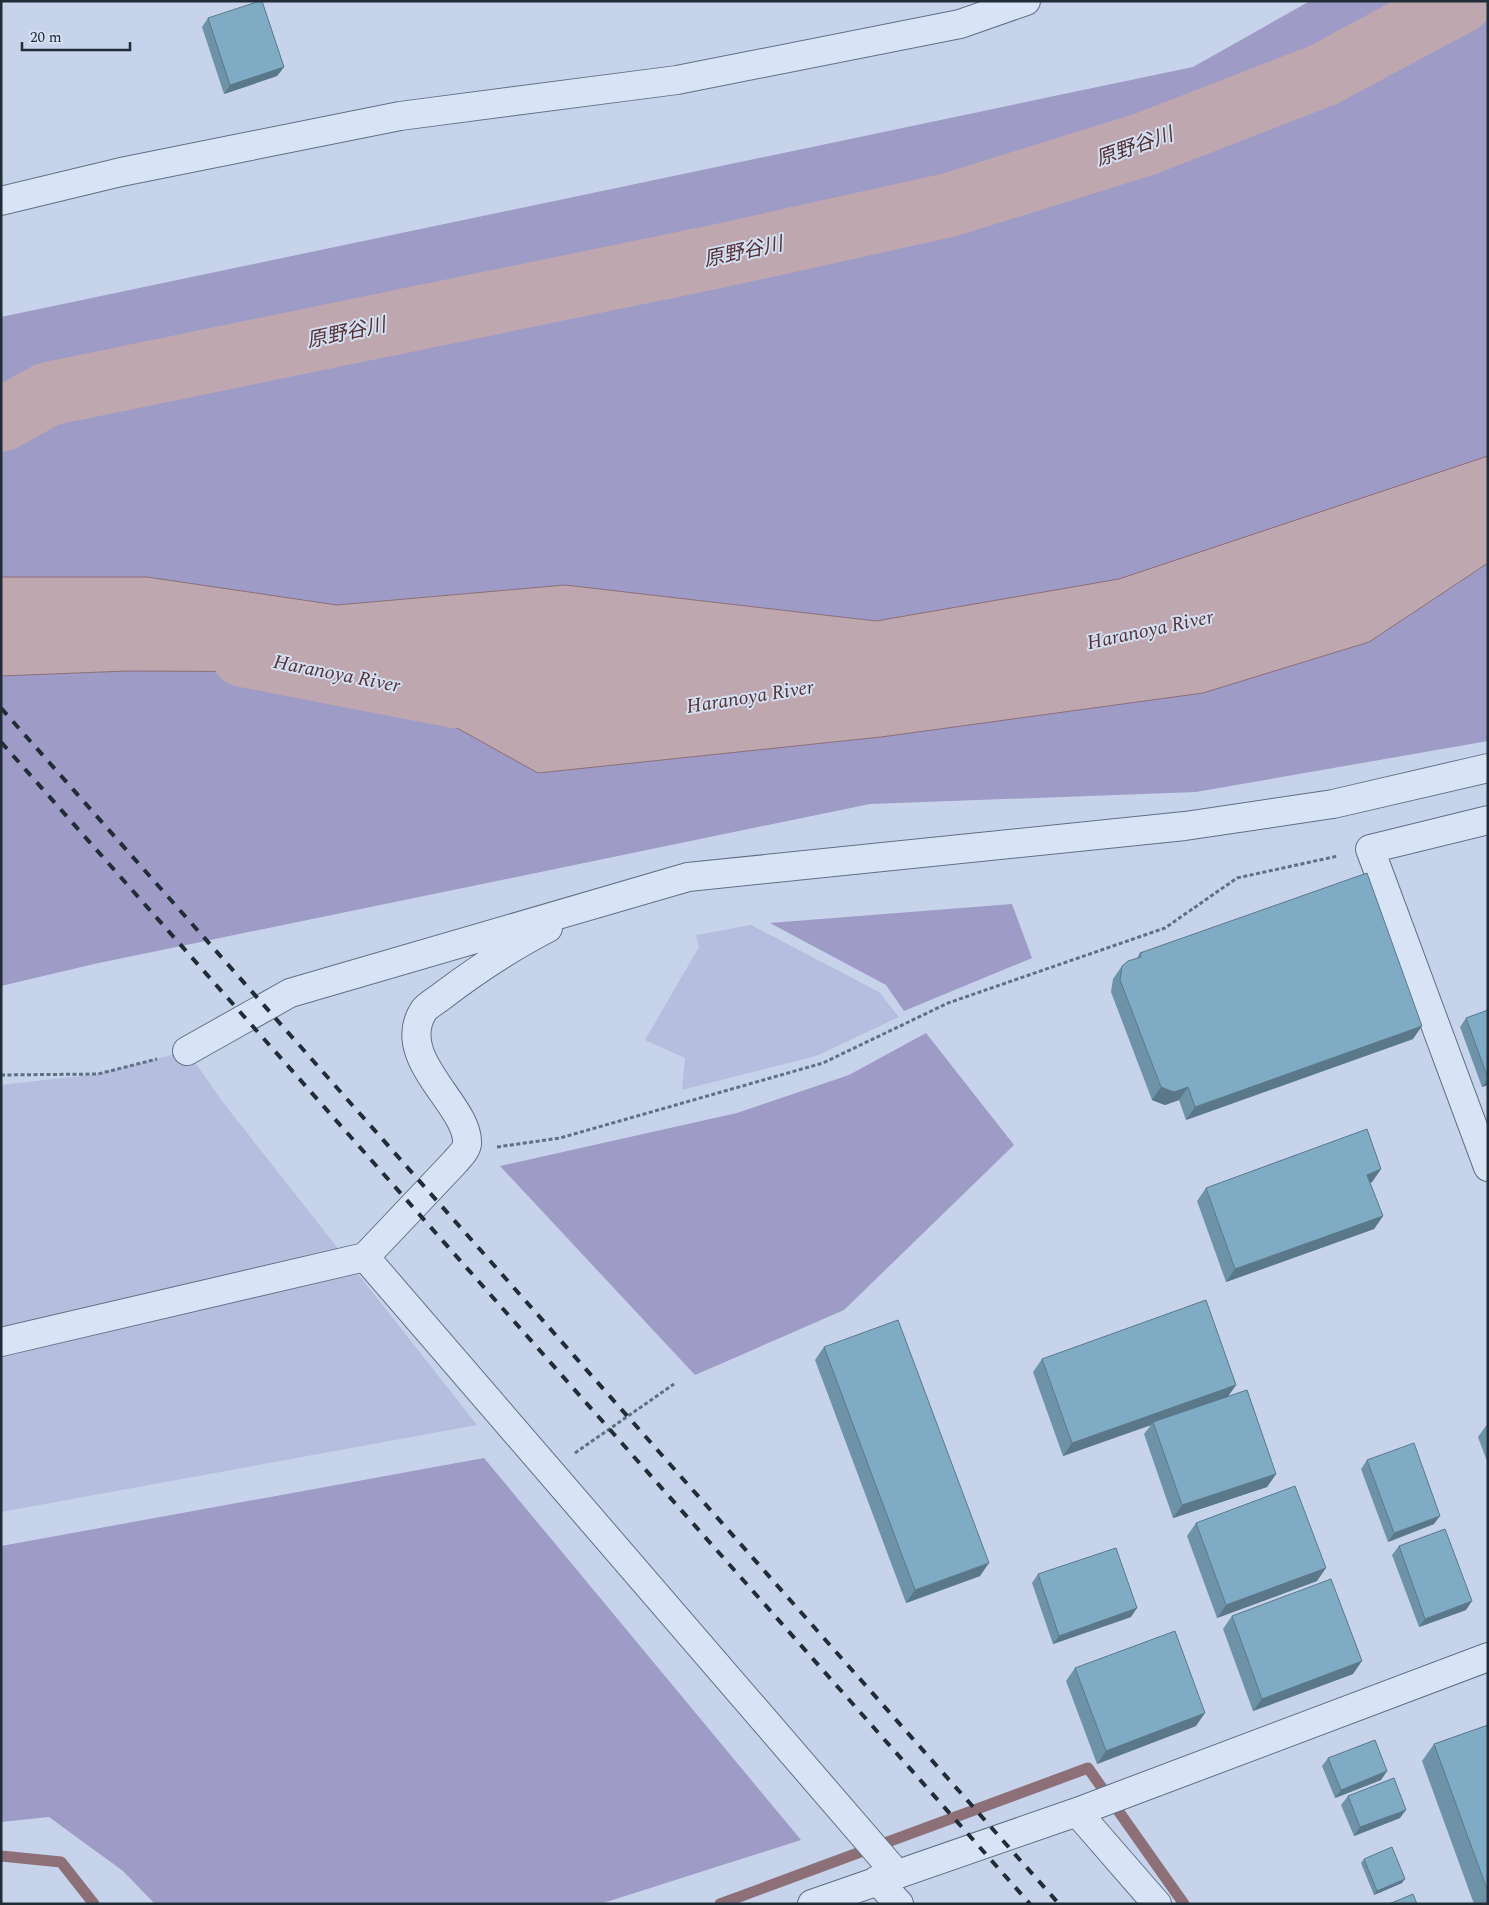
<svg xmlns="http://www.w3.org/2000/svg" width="1489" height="1905" font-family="Spectral,'Noto Sans JP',serif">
<rect width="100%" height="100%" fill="#c6d3ea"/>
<path fill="#b5bedf" d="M751,925L879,992L899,1017L816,1056L682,1090L685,1058L645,1040L699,947L696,935Z
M187,1051L222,1101L477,1425L1,1512V1085L98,1074Z"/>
<path fill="#9e9bc7" d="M1310,1H1488V741L1196,792L870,804L94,964L1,986V317L1193,67Z
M1012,904L1032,958L904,1011L886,985L770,923Z
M926,1033L1014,1145L844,1310L695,1375L500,1166L737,1113L849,1075Z
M484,1458L801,1840L600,1904H155L123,1871L49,1817L1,1822V1546Z"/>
<path fill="#bea7af" stroke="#8c6f77" d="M1488,456V563L1369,642L1203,693L881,737L538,773L356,672L127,671L1,676V577H147L337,605L565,585L876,621L1119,579Z"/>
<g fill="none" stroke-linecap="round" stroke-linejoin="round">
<path stroke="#8c6f77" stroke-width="11" d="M1,1856L61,1862L94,1904
M720,1904L1088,1768L1184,1904"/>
<path stroke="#bea7af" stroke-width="64" d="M1,420L48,394L714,257L949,205L1145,144L1323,75L1461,1
M243,655L455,696"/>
<g stroke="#5e7184" stroke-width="30">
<path id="minor" d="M1,201L121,172L400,116L677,80L960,24L1026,1
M1488,820L1370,849L1488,1167
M187,1051L290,993L688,877L1185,826L1333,804L1488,768
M365,1257L454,1163C458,1158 466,1151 467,1144C470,1106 392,1058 424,1010C428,1005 437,1000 442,996C475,971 511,947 548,928
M1,1342L365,1257L896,1873
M1077,1812L1157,1904
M877,1880L899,1904
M812,1904L1077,1812L1488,1657"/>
</g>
<path stroke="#5e7184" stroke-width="3" stroke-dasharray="4 2.5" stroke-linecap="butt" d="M1,1075L98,1074L157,1059
M497,1147L560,1138L823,1063L948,1003L1165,928L1237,878L1338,856
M575,1453L674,1384"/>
<use href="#minor" stroke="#d9e3f6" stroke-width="28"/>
<path stroke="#202c36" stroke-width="4" stroke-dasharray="9 9" stroke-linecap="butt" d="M1,708L1059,1904
M1,742L1030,1904"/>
</g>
<path fill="#6e93a9" d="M208,18L284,67L277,76L224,94L202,27Z
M1140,953L1413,1039L1186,1120L1179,1100L1165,1105L1152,1100L1111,992L1113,979L1122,966L1137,958Z
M1488,1010V1085L1482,1087L1460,1027L1466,1018Z
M1381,1169L1372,1182L1370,1183L1383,1216L1374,1229L1226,1282L1197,1201L1206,1188Z
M824,1347L980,1576L906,1603L815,1360Z
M1042,1359L1236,1385L1228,1396L1276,1474L1267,1487L1173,1518L1144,1434L1151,1425L1063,1456L1033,1372Z
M1488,1423V1464L1478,1437Z
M1367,1460L1434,1524L1388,1542L1361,1469Z
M1196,1523L1317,1581L1217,1618L1187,1536Z
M1399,1546L1466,1610L1419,1627L1392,1555Z
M1038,1574L1131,1617L1053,1644L1032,1583Z
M1232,1616L1353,1674L1253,1711L1223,1629Z
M1075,1668L1196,1726L1097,1764L1066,1681Z
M1488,1725V1904H1474L1422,1761L1434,1744Z
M1328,1758L1387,1771L1381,1780L1335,1798L1322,1766Z
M1348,1796L1400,1818L1354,1836L1341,1805Z
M1364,1859L1402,1883L1374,1895L1361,1863Z"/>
<path fill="#5a788a" d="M284,67L277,76L224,94L230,85Z
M1422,1026L1413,1039L1186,1120L1195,1107Z
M1488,1079V1085L1482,1087Z
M1161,1087H1188L1179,1100L1165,1105L1152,1100Z
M1381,1169L1372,1182L1358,1187L1367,1175Z
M1383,1216L1374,1229L1226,1282L1235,1269Z
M1236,1385L1227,1398L1153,1422L1151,1425L1063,1456L1072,1443Z
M1276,1474L1267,1487L1173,1518L1182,1505Z
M1440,1516L1434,1524L1388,1542L1394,1533Z
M989,1563L980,1576L906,1603L915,1590Z
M1326,1568L1317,1581L1217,1618L1226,1605Z
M1472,1601L1466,1610L1419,1627L1425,1619Z
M1137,1608L1131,1617L1053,1644L1059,1636Z
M1362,1661L1353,1674L1253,1711L1262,1699Z
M1205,1713L1196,1726L1097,1764L1106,1751Z
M1387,1771L1381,1780L1335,1798L1341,1790Z
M1406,1810L1400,1818L1354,1836L1360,1827Z
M1405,1879L1402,1883L1374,1895L1377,1891Z"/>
<path fill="#80abc5" stroke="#5a788a" d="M260,1H262L284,67L230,85L208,18Z
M1367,873L1422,1026L1195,1107L1188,1087L1174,1092L1161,1087L1120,980L1122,966L1128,961L1141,957L1140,953Z
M1488,1010V1078L1466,1018Z
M1367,1129L1381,1169L1367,1175L1383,1216L1235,1269L1206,1188Z
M1206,1300L1236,1385L1072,1443L1042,1359Z
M898,1320L989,1563L915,1590L824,1347Z
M1247,1390L1276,1474L1182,1505L1153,1422Z
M1414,1443L1440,1516L1394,1533L1367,1460Z
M1295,1486L1326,1568L1226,1605L1196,1523Z
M1445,1529L1472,1601L1425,1619L1399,1546Z
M1116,1548L1137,1608L1059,1636L1038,1574Z
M1331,1579L1362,1661L1262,1699L1232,1616Z
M1175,1631L1205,1713L1106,1751L1075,1668Z
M1488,1725V1892L1434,1744Z
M1375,1740L1387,1771L1341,1790L1328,1758Z
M1394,1778L1406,1810L1360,1827L1348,1796Z
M1392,1847L1405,1879L1377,1891L1364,1859Z
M1413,1894L1417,1904H1389Z"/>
<g text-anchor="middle" stroke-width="4" stroke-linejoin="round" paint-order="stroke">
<g font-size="20" font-style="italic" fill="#543135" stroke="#d5dff2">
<text transform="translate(1134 146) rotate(-19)" y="7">原野谷川</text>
<text transform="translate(743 251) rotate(-12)" y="7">原野谷川</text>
<text transform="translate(346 332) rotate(-12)" y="7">原野谷川</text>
<text transform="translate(1150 629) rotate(-12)" y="7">Haranoya River</text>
<text transform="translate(337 673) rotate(11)" y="7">Haranoya River</text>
<text transform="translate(750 696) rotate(-9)" y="7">Haranoya River</text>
</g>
</g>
<rect width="1489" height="1905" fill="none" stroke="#202c36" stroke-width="5"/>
<path d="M22 42v8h108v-8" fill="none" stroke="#202c36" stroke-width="2.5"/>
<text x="30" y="42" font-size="15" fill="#202c36" stroke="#d5dff2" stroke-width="4" paint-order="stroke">20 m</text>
</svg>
